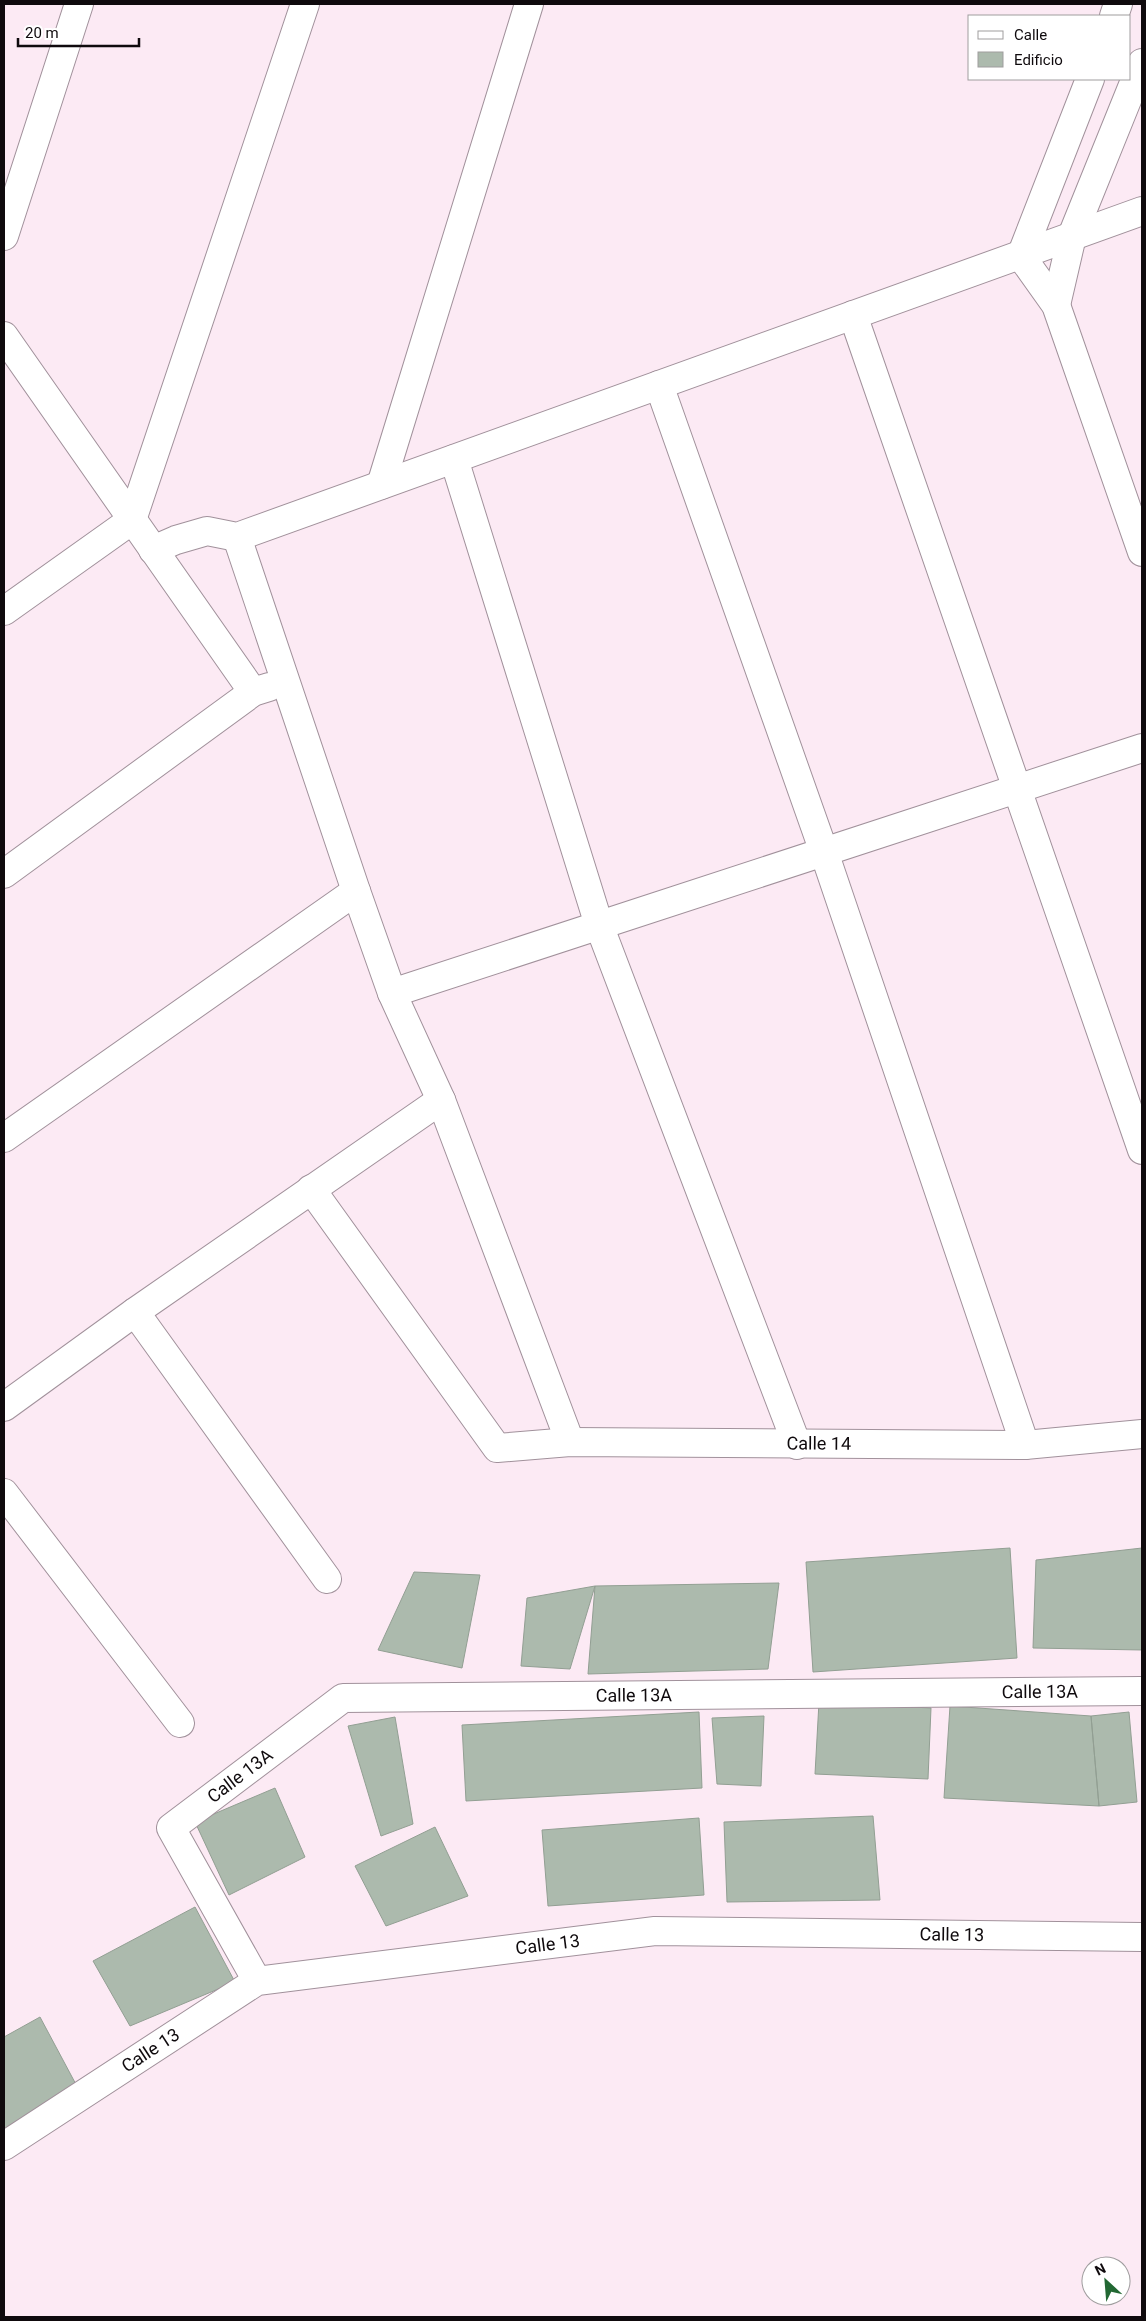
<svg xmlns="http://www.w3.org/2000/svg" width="1146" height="2321" font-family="Roboto,sans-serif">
<rect width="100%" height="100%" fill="#fceaf4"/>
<path fill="#acbaad" stroke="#929f93" d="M1010,1548L1017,1658L813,1672L806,1562Z
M1142,1548V1650L1033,1648L1036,1560Z
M414,1572L480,1575L462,1668L378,1650Z
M779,1583L768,1669L588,1674L595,1586Z
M595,1586L570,1669L521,1666L527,1598Z
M819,1702L931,1708L928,1779L815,1774Z
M950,1706L1091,1716L1099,1806L944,1798Z
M699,1712L702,1788L466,1801L462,1725Z
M1129,1712L1137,1802L1099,1806L1091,1716Z
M764,1716L761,1786L717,1784L712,1718Z
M395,1717L413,1824L381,1836L348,1726Z
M275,1788L305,1857L229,1895L195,1822Z
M873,1816L880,1900L727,1902L724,1822Z
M699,1818L704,1895L548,1906L542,1830Z
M435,1827L468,1896L386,1926L355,1866Z
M195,1907L235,1982L130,2026L93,1961Z
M40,2017L79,2090L4,2134V2037Z"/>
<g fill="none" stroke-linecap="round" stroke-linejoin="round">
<g stroke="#a1919b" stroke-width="30">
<g id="street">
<path d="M1114,16L1118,4"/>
<path d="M1090,79L1021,256L1056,305L1142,552"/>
<path d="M4,236L79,4"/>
<path d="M1056,305L1072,236L1142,63"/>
<path d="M853,315L1142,1150"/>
<path d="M4,336L253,692"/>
<path d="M659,385L824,852L1025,1445"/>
<path d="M454,459L599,925L797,1445"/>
<path d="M381,485L529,4"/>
<path d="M237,537L356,891L392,993L441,1100L570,1442"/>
<path d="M153,550L176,540L207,531L237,537L1142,211"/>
<path d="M4,611L132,520L305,4"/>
<path d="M4,874L253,692L269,687"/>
<path d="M392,993L1142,748"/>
<path d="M4,1138L356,891"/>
<path id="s1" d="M311,1189L497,1448L570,1442L1025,1445L1142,1434"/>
<path d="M135,1312L327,1579"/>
<path d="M4,1407L135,1312L441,1100"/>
<path d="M4,1493L180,1723"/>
<path id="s2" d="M257,1981L171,1828L343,1698L1142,1691"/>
<path id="s3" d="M4,2146L257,1981L655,1931L1142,1937"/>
</g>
</g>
<use href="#street" stroke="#fff" stroke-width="28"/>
</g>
<g text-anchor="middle" stroke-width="4.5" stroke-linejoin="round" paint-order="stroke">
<g font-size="18" fill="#0f0a0d" stroke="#fff">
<text dy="6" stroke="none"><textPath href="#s1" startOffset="641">Calle 14</textPath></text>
<text dy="6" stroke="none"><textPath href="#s2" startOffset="1088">Calle 13A</textPath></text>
<text dy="6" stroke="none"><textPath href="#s2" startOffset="682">Calle 13A</textPath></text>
<text dy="6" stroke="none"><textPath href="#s2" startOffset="262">Calle 13A</textPath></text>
<text dy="6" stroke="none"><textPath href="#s3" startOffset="1000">Calle 13</textPath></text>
<text dy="6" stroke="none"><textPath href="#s3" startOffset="595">Calle 13</textPath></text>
<text dy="6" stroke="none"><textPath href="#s3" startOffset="175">Calle 13</textPath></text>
</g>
</g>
<rect width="1146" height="2321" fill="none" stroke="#0f0a0d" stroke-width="10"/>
<rect x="968" y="15" width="162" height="65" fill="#ffffff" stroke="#9f9d9e"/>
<rect x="978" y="31" width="25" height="8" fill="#ffffff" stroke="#9f9d9e"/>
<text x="1014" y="40" font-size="15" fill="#0f0a0d">Calle</text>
<rect x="978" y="52" width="25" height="15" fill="#acbaad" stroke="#9f9d9e"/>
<text x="1014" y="65" font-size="15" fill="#0f0a0d">Edificio</text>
<g transform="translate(1106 2281) rotate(334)"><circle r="24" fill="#ffffff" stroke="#9f9d9e"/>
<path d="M0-4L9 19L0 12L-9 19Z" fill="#226833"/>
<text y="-8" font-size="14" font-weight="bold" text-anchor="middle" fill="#0f0a0d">N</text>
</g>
<path d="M18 38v8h121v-8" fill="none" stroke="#0f0a0d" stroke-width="2.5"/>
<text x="25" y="38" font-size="15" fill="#0f0a0d" stroke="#ffffff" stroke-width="4" paint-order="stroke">20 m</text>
</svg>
